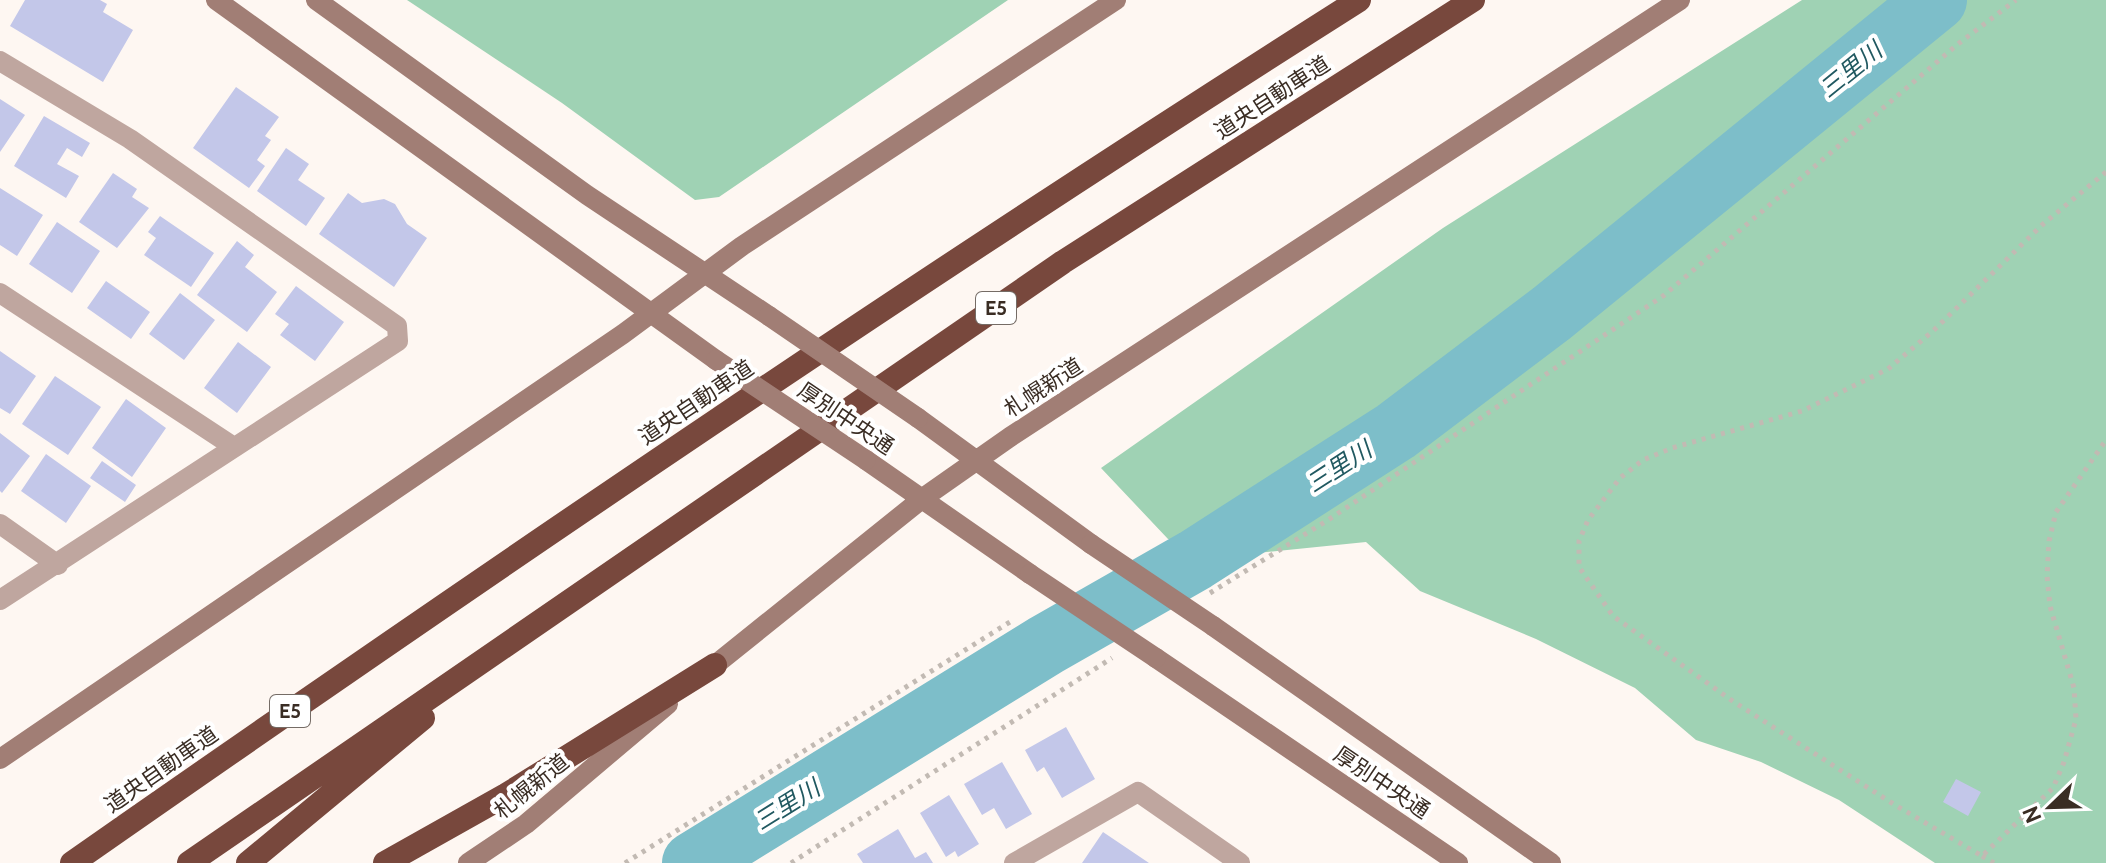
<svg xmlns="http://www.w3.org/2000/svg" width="2106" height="863" font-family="Cabin,'Noto Sans JP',sans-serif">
<rect width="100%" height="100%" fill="#fef7f2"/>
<path fill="#9fd2b4" d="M407,0H1008L719,197L695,200L562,103Z
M1802,0H2106V863H1935L1839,800L1761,762L1696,740L1635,688L1536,639L1420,591L1366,542L1237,555L1168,539L1101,468L1443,228Z"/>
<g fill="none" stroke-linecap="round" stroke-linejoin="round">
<path stroke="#7dbec9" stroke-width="62" d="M693,863L1046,645L1195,560L1396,431L1552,313L1936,0"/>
</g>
<path fill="#c3c7e9" d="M25,0H100L107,4L103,12L133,30L103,82L10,26Z
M236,87L279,117L265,136L271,140L257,160L265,166L249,188L193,148Z
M0,99L25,115L0,152Z
M44,116L90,143L82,157L67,148L57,164L79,176L66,198L14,166Z
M286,148L309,164L298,180L325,198L306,226L257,191Z
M113,173L137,189L132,197L149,208L117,248L79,222Z
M0,188L43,215L17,256L0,245Z
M348,193L362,203L384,199L395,204L407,224L427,238L394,287L319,234Z
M160,216L214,253L191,287L144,255L156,238L148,232Z
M57,222L100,251L72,293L29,264Z
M237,241L254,255L245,267L277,292L247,332L197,295Z
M106,281L150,312L131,339L87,308Z
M296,286L344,322L315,361L280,335L289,324L275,314Z
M180,293L215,320L184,360L149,334Z
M238,342L271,367L237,413L204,388Z
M0,351L36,376L10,414L0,408Z
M55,376L101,407L68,455L22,424Z
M126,399L166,428L132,477L92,448Z
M0,433L30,456L2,493L0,491Z
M46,454L91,486L66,523L21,491Z
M102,461L136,485L125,502L90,478Z
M1066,727L1095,779L1062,798L1044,767L1037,772L1025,750Z
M1002,762L1032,814L1006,829L994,808L982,815L964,784Z
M1956,779L1981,792L1968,816L1943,802Z
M949,795L979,844L958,857L955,851L946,857L920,813Z
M898,829L915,858L926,852L933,863H863L857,854Z
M1103,832L1149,863H1082Z"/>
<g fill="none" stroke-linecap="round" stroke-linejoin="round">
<path stroke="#c2bab3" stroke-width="5" stroke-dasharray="4 6" stroke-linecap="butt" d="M2106,172L2042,225L1933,331L1888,369L1802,411L1672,448L1643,460L1620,478L1588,520L1579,541V567L1613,616L1734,702L1895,805L1982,856L2053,788L2064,762L2076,719L2074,688L2050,606L2047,576L2049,541L2056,512L2106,440
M1210,593L1328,520L1663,296L1958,44L2016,0
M1982,856L1994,863
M625,863L1013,620
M791,863L1112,658"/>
<path stroke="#bfa69f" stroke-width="20" d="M0,61L130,139L397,326L398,341L0,600
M0,293L234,447
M0,524L58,565
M1014,863L1138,792L1240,863"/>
<path stroke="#a17e75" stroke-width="20" d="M216,0L716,360
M316,0L587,195L769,316
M918,418L1091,544
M866,460L1030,574
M1213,626L1551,863
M1156,658L1458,863
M705,673L923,498L1010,437L1680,0
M0,759L623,334L742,246L1116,0
M468,863L526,824L668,704"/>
<path stroke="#78483d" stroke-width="24" d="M72,863C496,567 922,277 1359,0
M189,863L1063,262L1473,0
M248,863L423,718
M385,863L506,795L715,665"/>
<path stroke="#a17e75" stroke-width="20" d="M769,316L918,418
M716,360L866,460
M1091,544L1213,626
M1030,574L1156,658"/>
</g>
<g text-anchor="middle" stroke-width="8" stroke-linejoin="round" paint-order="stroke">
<g fill="#fff" stroke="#756c66" stroke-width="2">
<rect x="976" y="292" width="40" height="32" rx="6"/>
<rect x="270" y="695" width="40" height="32" rx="6"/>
</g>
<g font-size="20" font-weight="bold" fill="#3a2d24">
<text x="996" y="315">E5</text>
<text x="290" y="718">E5</text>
</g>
<g font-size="22" fill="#3a2d24" stroke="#fff">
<text transform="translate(1272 97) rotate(-33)" y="8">道央自動車道</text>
<text transform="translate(1043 387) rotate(-33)" y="8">札幌新道</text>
<text transform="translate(696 402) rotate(-34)" y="8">道央自動車道</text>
<text transform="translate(846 418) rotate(34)" y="8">厚別中央通</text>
<text transform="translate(161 769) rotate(-35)" y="8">道央自動車道</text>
<text transform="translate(1382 782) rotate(34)" y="8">厚別中央通</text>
<text transform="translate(531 786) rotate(-39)" y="8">札幌新道</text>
</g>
<g font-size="24" font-style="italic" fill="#215961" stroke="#fff">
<text transform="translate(1851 70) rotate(-39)" y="8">三里川</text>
<text transform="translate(1339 467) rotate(-33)" y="8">三里川</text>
<text transform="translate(787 805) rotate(-32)" y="8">三里川</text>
</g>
</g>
<g transform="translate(2050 807) rotate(247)" stroke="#ffffff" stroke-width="6" paint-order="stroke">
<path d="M0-6L14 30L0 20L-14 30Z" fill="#3a2d24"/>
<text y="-12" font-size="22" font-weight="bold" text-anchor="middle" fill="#3a2d24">N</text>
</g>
</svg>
